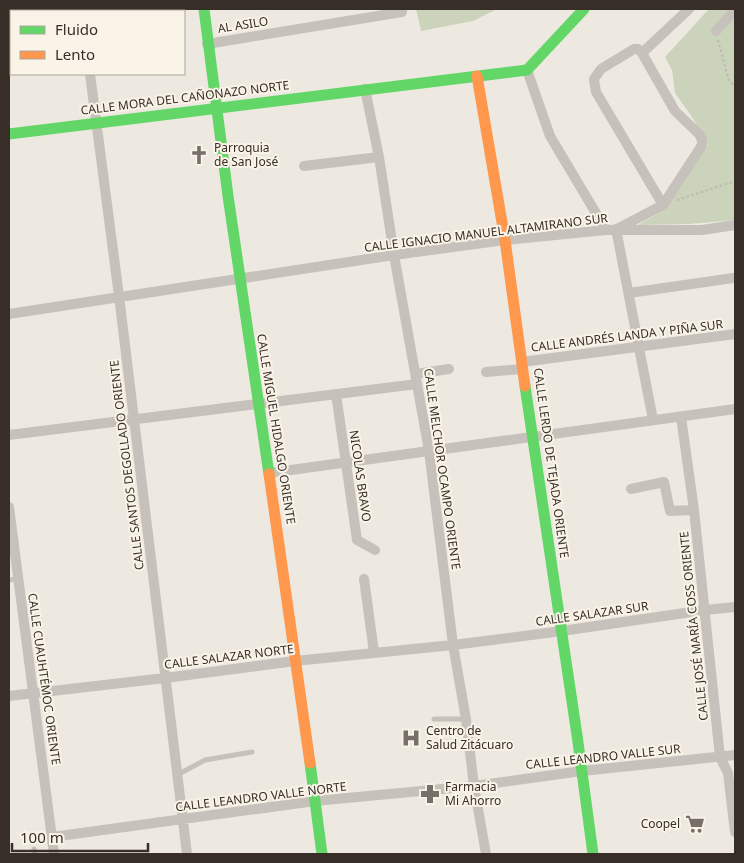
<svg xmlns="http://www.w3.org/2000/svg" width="744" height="863" font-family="'Noto Sans',sans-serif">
<rect width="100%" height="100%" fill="#ede9e1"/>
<path fill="#cbd3bb" d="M416,9H497L473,21L421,31Z
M709,9H735V220L689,224L638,225L666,209L663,205L708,145L692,117L675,93L672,70L665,57Z"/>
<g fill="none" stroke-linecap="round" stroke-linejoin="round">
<path stroke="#bfb9b2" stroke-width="2" stroke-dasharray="2.5 2.5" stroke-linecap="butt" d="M718,40L729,81L735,86
M677,200L735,181"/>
<path stroke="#c6c1ba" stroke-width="5" d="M9,580L18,579
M434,719H466
M177,775L205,760L252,752
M34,849L35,854"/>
<path stroke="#c6c1ba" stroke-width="10" d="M81,9V11
M716,31L735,10
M207,44L402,12
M642,53L689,9
M527,70L550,136L606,230
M90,74L119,296L187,854
M365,89L379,157L394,255L429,451L453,645L466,719L474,786L486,854
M304,166L379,157
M619,228L663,205L702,145V140L699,134L675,111L642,53L638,49H634L601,69L594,79L596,92L663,205
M616,229L653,420
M629,293L733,278
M9,314L394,255L505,240L606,230H702L735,225
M522,362L735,334
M486,372L522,369
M416,374L449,369
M336,394L357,540L375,550
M681,417L694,510L720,757L728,773L735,832
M9,435L417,384
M269,473L735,409
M631,489L664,482L670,511L694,510
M9,507L54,854
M364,579L374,652
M9,696L165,678L295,661L453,645L562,631L705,610L735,607
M52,837L315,801L474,786L582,771L735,755"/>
<path stroke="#63d668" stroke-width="11" d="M204,9L228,196L269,474
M9,134L527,70L584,9
M525,386L577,735L593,854
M310,763L322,854"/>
<path stroke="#ff974d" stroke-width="11" d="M477,76L505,240L525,386
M269,474L310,763"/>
</g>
<defs>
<g id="church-bare" transform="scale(1.5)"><path d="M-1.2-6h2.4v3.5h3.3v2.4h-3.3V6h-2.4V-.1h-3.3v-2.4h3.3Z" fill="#776f69" stroke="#faf4e8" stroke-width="2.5" paint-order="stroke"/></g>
<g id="hospital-bare" transform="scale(1.5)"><path d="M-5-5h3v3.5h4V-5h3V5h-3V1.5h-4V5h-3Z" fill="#776f69" stroke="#faf4e8" stroke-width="2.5" paint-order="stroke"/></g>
<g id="pharmacy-bare" transform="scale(1.5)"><path d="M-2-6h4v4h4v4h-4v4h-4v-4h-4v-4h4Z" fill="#776f69" stroke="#faf4e8" stroke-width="2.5" paint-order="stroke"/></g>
<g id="supermarket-bare" transform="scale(1.5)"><path d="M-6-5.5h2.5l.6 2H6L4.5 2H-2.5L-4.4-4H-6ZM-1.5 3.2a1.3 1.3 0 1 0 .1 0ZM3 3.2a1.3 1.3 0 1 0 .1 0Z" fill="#776f69" stroke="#faf4e8" stroke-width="2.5" paint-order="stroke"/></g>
</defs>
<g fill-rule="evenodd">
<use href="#church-bare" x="199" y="155"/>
<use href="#hospital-bare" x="411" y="738"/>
<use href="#pharmacy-bare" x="430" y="794"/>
<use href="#supermarket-bare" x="695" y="824"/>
</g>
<g text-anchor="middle" stroke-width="4" stroke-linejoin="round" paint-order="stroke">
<g font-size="12" fill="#372e28" stroke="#faf4e8">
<text transform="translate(243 25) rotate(-9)" y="4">AL ASILO</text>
<text transform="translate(185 98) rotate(-7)" y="4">CALLE MORA DEL CAÑONAZO NORTE</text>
<text transform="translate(486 233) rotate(-7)" y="4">CALLE IGNACIO MANUEL ALTAMIRANO SUR</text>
<text transform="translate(627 336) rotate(-7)" y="4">CALLE ANDRÉS LANDA Y PIÑA SUR</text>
<text transform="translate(276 429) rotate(81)" y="4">CALLE MIGUEL HIDALGO ORIENTE</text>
<text transform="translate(551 463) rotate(82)" y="4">CALLE LERDO DE TEJADA ORIENTE</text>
<text transform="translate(127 465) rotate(-97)" y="4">CALLE SANTOS DEGOLLADO ORIENTE</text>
<text transform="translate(442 469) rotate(82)" y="4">CALLE MELCHOR OCAMPO ORIENTE</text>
<text transform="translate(360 476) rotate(82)" y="4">NICOLAS BRAVO</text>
<text transform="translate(592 614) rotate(-8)" y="4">CALLE SALAZAR SUR</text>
<text transform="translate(694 626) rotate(-96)" y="4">CALLE JOSÉ MARÍA COSS ORIENTE</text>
<text transform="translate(229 657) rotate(-7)" y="4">CALLE SALAZAR NORTE</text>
<text transform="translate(44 679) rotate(82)" y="4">CALLE CUAUHTÉMOC ORIENTE</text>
<text transform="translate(603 757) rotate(-6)" y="4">CALLE LEANDRO VALLE SUR</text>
<text transform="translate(261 797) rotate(-7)" y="4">CALLE LEANDRO VALLE NORTE</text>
</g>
<g font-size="12" fill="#372e28" stroke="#faf4e8" text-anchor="start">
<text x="214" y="152">Parroquia<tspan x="214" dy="14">de San José</tspan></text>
<text x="426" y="735">Centro de<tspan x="426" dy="14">Salud Zitácuaro</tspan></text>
<text x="445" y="791">Farmacia<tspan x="445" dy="14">Mi Ahorro</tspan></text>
<text x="680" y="828" text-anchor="end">Coopel</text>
</g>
</g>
<rect width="744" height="863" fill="none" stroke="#372e28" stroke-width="20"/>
<rect x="10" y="10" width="175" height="65" fill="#faf4e8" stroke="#aca59b"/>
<rect x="20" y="26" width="25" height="8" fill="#63d668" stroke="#aca59b"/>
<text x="55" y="35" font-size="15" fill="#372e28">Fluido</text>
<rect x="20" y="51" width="25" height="8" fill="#ff974d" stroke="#aca59b"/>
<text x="55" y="60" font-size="15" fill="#372e28">Lento</text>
<path d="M12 843v8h136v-8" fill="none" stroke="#372e28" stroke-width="2.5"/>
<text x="20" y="843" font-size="15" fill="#372e28" stroke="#faf4e8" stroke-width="4" paint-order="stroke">100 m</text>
</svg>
